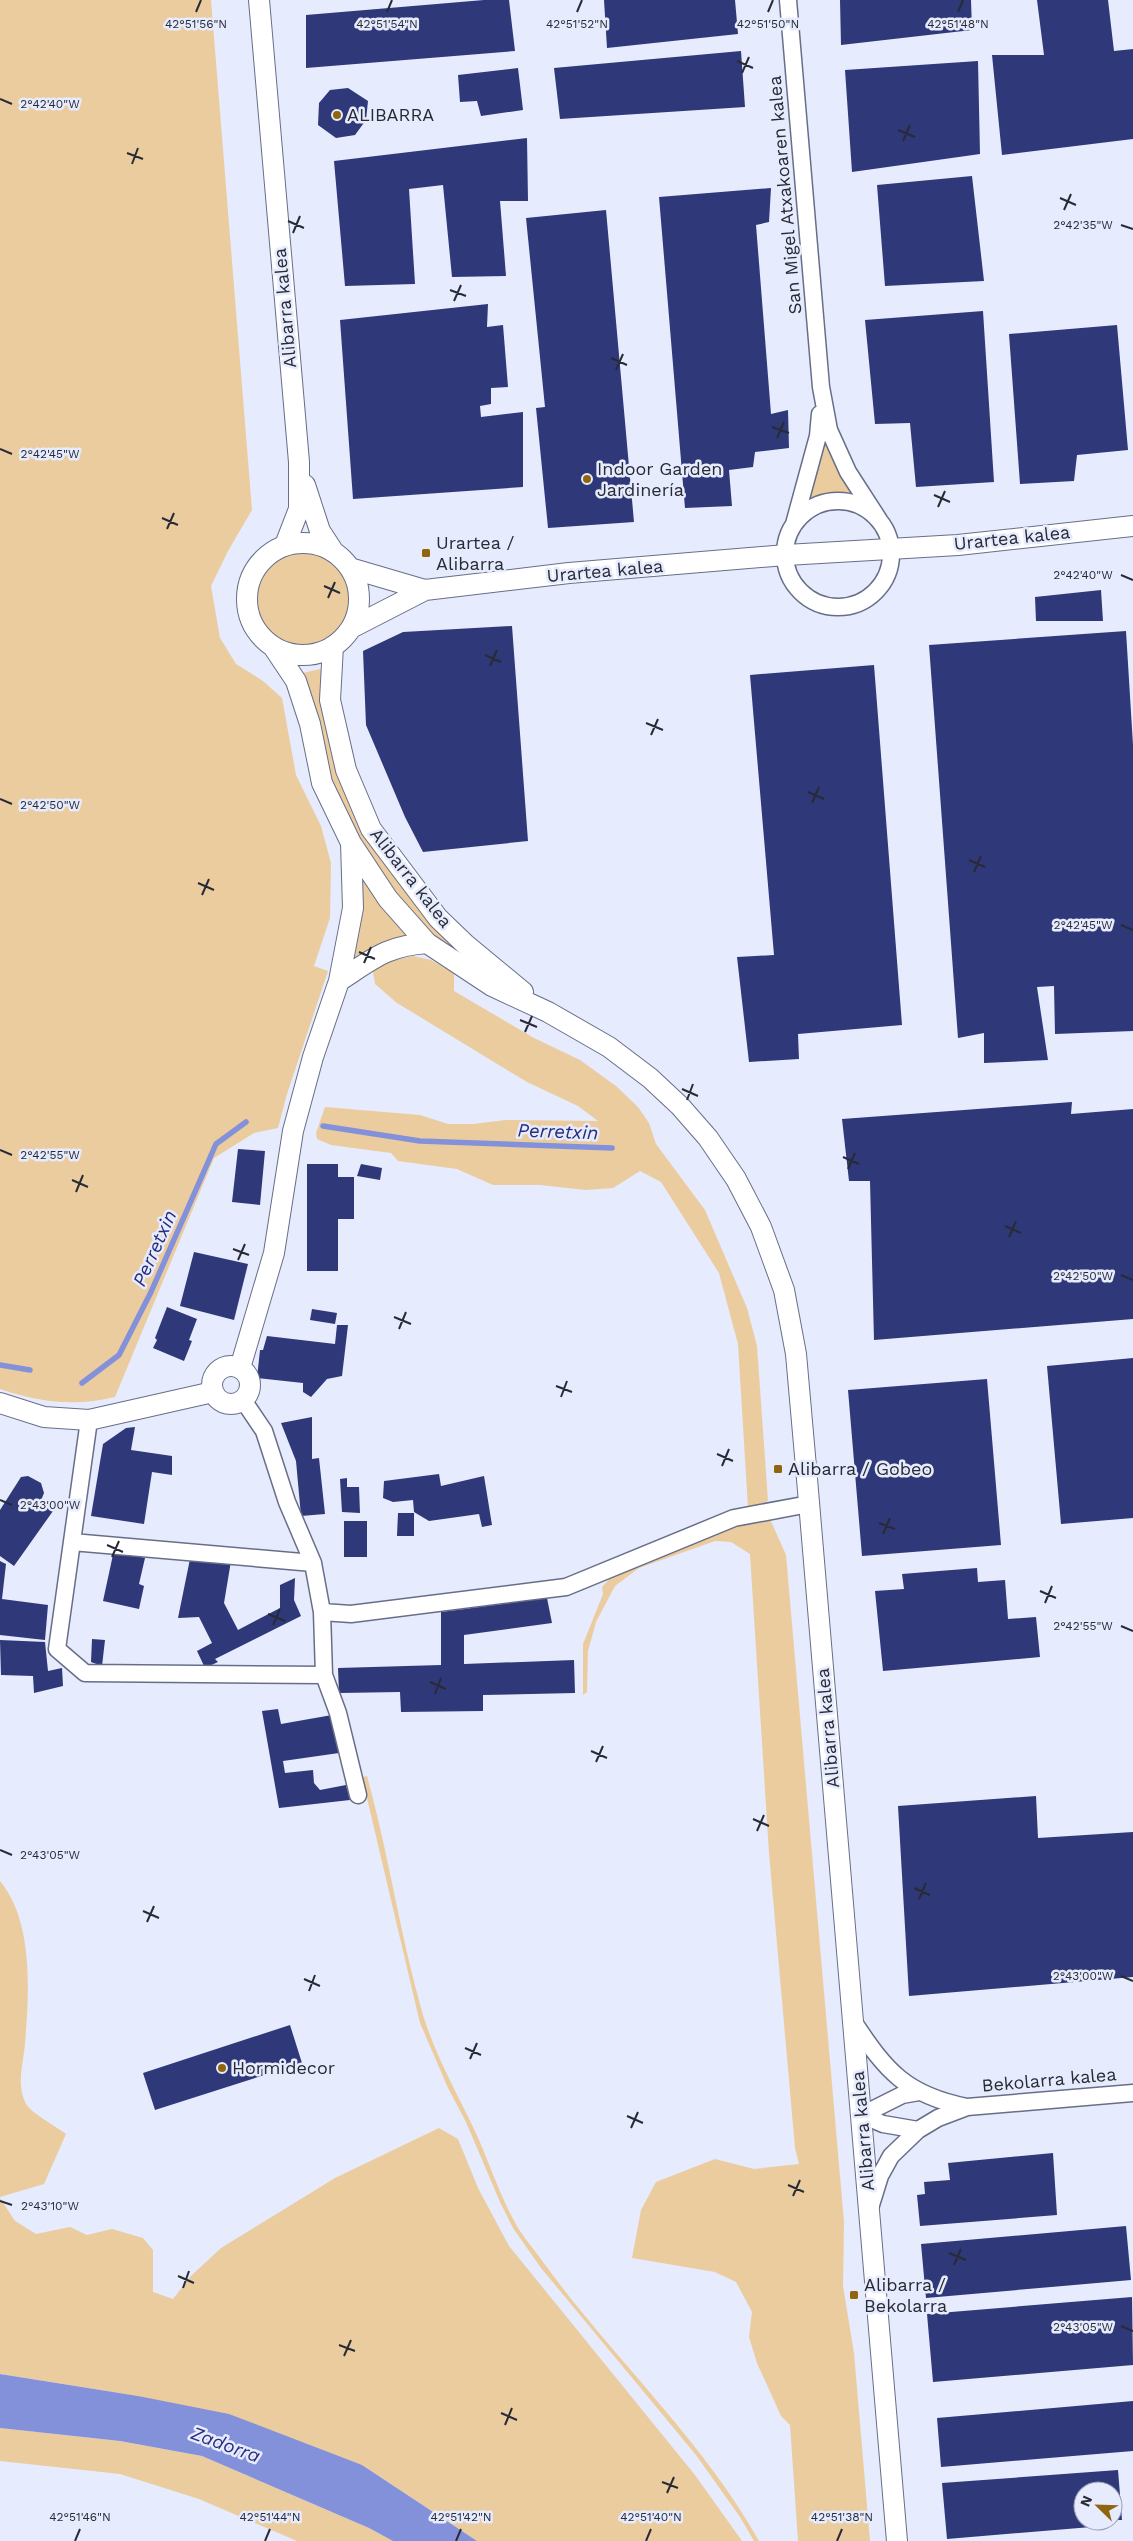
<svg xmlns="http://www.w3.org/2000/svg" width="1133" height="2541" font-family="'Work Sans',sans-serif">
<rect width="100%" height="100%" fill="#e6ebfd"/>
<path fill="#ebcc9e" d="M0,0H211L252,510L228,551L211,586L220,638L236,664L263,681L282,698L296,775L321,826L331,863L330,918L314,966L328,971L287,1094L278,1128L254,1133L214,1158L115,1397C75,1407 38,1402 0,1389Z
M825,422L858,495C838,491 824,492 805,500L823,453Z
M256 598a47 47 0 1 1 94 0a47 47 0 1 1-94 0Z
M325,668L344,777L471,957L464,960C406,921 359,856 333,791C318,754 310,712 298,674Z
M360,871L410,936L371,948L352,964Z
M413,956L431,960L454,973V991L534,1038L580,1060L616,1086L638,1107L649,1123L656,1144L705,1210L747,1308L757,1346L768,1501L748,1508L738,1344L719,1273L661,1182L640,1171L613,1188L586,1190L540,1185H493L457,1169L398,1161L391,1153L331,1145L317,1139L316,1133L325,1107L420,1115L448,1124H473L506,1120L598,1121L578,1106L527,1082L397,1003L375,984L373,972L382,963Z
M759,1519H770L786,1555L844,2222L843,2286L854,2353L870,2541H798L790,2425L781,2416L757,2363L749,2337L752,2312L736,2282L715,2272L632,2258L641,2210L656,2182L715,2159L754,2169L799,2164L795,2148L769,1853L750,1554L731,1542L715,1541L639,1568L615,1586L596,1622L588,1651L587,1692L583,1695V1644L603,1594L602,1587L614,1574L694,1540Z
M367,1776C389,1855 400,1936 423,2015C436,2057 457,2093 475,2131C490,2164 500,2197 518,2228C527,2242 539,2256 549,2270C617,2362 703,2441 759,2541H754L740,2517L696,2455L541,2268L513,2228L500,2202L466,2122L448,2088L420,2023L362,1777Z
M0,1881C34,1922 29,1994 25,2044C23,2065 16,2085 26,2104C31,2113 57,2127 66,2134L44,2184L0,2197Z
M439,2128L458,2139L478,2188L509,2246L695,2475L742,2541H477L362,2465L138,2396L0,2374V2198L15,2221L36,2234L70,2227L87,2235L112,2229L143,2238L153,2250V2292L173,2299L191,2276L221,2248L335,2178Z
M0,2428L120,2441L202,2456L369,2528L393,2541H297L199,2499L120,2474L0,2461Z"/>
<path fill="#8291da" d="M0,2374L138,2396L229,2414L362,2465L477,2541H393L369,2528L202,2456L120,2441L0,2428Z"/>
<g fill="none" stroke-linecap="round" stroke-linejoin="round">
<path stroke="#8291da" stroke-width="5.5" d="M323,1126L420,1141L612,1148
M0,1365L30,1370
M82,1383L119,1355L151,1292L216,1144L246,1122"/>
</g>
<path fill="#2f3878" d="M484,0H509L515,51L306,68V15Z
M604,0H735L738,34L607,48Z
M840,0H971L972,30L841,45Z
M1037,0H1108L1114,51L1133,49V139L1002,155L992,55H1044Z
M741,51L745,107L560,119L554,68Z
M978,61L980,154L852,172L845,70Z
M518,68L523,110L481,116L477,101L460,102L458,75Z
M348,88L368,101L366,120L355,135L336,138L318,125L319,103L330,90Z
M527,138L528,201H500L506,276L452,277L443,185L409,189L415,284L345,286L334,161Z
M972,176L984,281L885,286L877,185Z
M771,188L769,222L756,225L771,414L788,410L789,448L755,452L753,467L729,470L732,506L685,508L659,197Z
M606,210L634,522L548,528L536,408L545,407L526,218Z
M488,304L487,327L503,325L508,387L491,388V404L480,406L481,417L523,412V487L353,499L340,320Z
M983,311L994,482L916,487L910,423L875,424L865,320Z
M1117,325L1128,450L1077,455L1074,481L1020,484L1009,334Z
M1101,590L1103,621H1036L1035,597Z
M512,626L528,841L423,852L405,817L366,725L363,651L403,632Z
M1126,631L1133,745V1031L1055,1034L1054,986L1037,987L1048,1060L984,1063V1033L958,1038L929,645Z
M874,665L902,1025L798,1034L799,1059L749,1062L737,957L774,955L750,675Z
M1072,1102L1071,1114L1133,1109V1319L874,1340L870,1181H849L842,1119Z
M238,1149L265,1151L260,1205L232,1202Z
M307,1164H338V1177H354V1219H338V1271H307Z
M361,1164L382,1168L380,1180L357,1176Z
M194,1252L248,1264L234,1320L180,1306Z
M167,1307L197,1319L189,1340L192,1341L184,1361L153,1348L157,1340L155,1338Z
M312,1309L337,1313L335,1324L310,1320Z
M337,1325H348L342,1376L327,1379L311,1397L303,1392V1383L257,1378L260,1350H263L267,1336L335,1344Z
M1133,1358V1518L1061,1524L1047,1366Z
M987,1379L1001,1545L862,1556L848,1390Z
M312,1417V1459L319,1458L325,1514L301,1516L296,1461L281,1423Z
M135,1427L131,1450L172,1456V1475L152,1472L144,1524L91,1516L103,1444L126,1428Z
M439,1474L441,1486L484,1476L492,1525L482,1527L479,1514L429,1521L414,1512L413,1500L393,1502L383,1498L384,1481Z
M28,1476L41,1483L44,1493L40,1503L53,1511L14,1566L0,1556V1510L21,1477Z
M347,1478V1487H359L360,1513L342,1512L340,1479Z
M398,1513H414V1536H397Z
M344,1521H367V1557H344Z
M114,1550L145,1558L139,1584L144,1586L139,1609L103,1601Z
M190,1559L231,1561L224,1603L238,1630L280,1608V1585L295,1578L294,1600L301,1616L215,1659L218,1662L205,1668L197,1651L212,1643L199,1617L178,1618Z
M0,1561L6,1564L2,1599L48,1605L45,1640L0,1635Z
M977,1568L978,1582L1005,1580L1008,1619L1036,1617L1040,1657L883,1671L875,1591L904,1589L902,1574Z
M547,1598L552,1623L464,1635V1664L574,1660L575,1693L483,1695V1711L401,1712L400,1692L339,1693L338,1668L441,1665V1612Z
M92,1639L105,1640L102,1666L91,1662Z
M0,1640L45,1642L48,1671L62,1668L63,1686L34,1693L33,1676L1,1675Z
M278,1709L281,1724L332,1715L339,1753L283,1761L285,1773L313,1770L314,1783L320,1790L346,1785L350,1800L279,1808L262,1711Z
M1036,1796L1038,1838L1133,1832V1977L909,1996L898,1806Z
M290,2025L302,2063L155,2110L143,2073Z
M1053,2153L1057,2215L920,2226L917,2195L925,2194L924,2182L950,2180L948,2163Z
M1126,2226L1131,2280L926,2298L921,2244Z
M1132,2297L1133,2365L933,2382L927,2314Z
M1133,2401V2451L941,2467L937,2418Z
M1118,2470L1122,2520H1113V2491H1083V2521H1103V2526L947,2539L942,2483Z"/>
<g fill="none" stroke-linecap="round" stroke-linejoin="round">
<g stroke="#686e88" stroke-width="19">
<path id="minor" d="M788,0L821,387L829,430L848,472L879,520
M785 554a53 53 0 1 1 106 0a53 53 0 1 1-106 0Z
M794,524L818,436L820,414
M243,1400L264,1431L287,1502L313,1563L322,1612L324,1675L338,1713L358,1795
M89,1420L57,1649L85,1673L324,1675
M72,1542L313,1563
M322,1612L351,1614L566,1587L734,1518L809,1504
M853,2021C886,2071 906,2095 967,2107
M862,2115L902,2095L919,2092
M862,2115L883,2124L918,2130
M871,2205L880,2176L891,2156L918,2130L938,2118L967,2107L1133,2093"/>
</g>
<g stroke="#686e88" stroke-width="22">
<path id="tertiary" d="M259,0L299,462V509L285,545
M305,485L320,531L333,551
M247 599a56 56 0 1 1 112 0a56 56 0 1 1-112 0Z
M350,568L425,590
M351,628L425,590L569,573L786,555L958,545L1133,526
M333,646L330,700L346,770L371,829L438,918L465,944L523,992
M274,648L296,681L310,724L322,783L351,843L388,899L427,943L492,986L548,1012L609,1047L650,1078L680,1106L708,1138L736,1179L761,1227L784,1290L796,1354L806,1467L897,2541
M339,981C373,959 386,946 427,943
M212 1385a19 19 0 1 1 38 0a19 19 0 1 1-38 0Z
M240,1368L274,1253L293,1131L313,1057L339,981L353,908L351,843
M0,1403L44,1417L89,1420L213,1392"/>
</g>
<use href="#minor" stroke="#fff" stroke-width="16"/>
<use href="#tertiary" stroke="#fff" stroke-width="20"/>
</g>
<path fill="none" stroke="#282b36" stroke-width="2" d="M196,12L201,0M387,12L392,0M577,12L582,0M768,12L773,0M958,12L963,0M737,61L753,68M742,73L749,57M0,99L12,104M898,130L915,137M903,141L910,125M127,153L143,159M132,164L138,148M1060,198L1076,205M1064,210L1071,194M288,221L304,228M1121,225L1133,229M293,233L300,216M450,290L466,296M454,301L461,285M611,358L627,365M616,370L623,354M772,427L789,433M777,438L784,422M0,449L12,454M934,495L950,502M938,507L945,491M162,518L178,525M167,529L174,513M1121,575L1133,580M324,586L340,593M328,598L335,582M485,655L501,662M490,666L497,650M646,723L663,730M651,735L658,719M808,792L824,799M0,799L12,804M812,803L819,787M969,860L985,867M974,872L981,856M198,883L214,890M202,895L209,879M1121,925L1133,930M359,952L375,959M364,963L371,947M520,1020L537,1027M525,1032L532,1016M682,1089L698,1096M687,1100L693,1084M0,1150L12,1155M843,1157L859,1164M848,1169L855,1153M72,1180L88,1187M76,1192L83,1175M1005,1226L1021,1233M1009,1237L1016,1221M233,1249L249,1255M238,1260L245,1244M1121,1275L1133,1280M394,1317L411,1324M399,1329L406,1312M556,1386L572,1392M561,1397L567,1381M717,1454L733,1461M722,1466L729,1449M0,1500L12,1505M879,1523L895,1529M883,1534L890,1518M107,1545L123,1552M112,1557L119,1541M1040,1591L1056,1598M1045,1603L1052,1586M268,1614L285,1621M273,1625L280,1609M1121,1626L1133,1631M430,1682L446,1689M435,1694L441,1678M591,1751L607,1758M596,1762L603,1746M753,1819L769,1826M757,1831L764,1815M0,1850L12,1855M914,1888L930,1895M919,1899L926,1883M143,1911L159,1918M147,1922L154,1906M1121,1976L1133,1981M304,1979L320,1986M309,1991L315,1975M465,2048L481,2055M470,2059L477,2043M627,2116L643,2123M631,2128L638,2112M788,2185L804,2192M793,2196L800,2180M0,2201L12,2205M949,2253L966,2260M954,2265L961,2249M178,2276L194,2283M183,2288L189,2271M1121,2326L1133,2331M339,2345L355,2351M344,2356L351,2340M501,2413L517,2420M505,2425L512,2408M662,2482L678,2488M667,2493L674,2477M75,2541L80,2529M265,2541L270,2529M456,2541L461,2529M646,2541L651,2529M837,2541L842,2529"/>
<g fill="#91650f" stroke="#e6ebfd" stroke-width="2">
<circle cx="337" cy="115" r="5"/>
<circle cx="587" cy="479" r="5"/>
<rect x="421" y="548" width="10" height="10" rx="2.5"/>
<rect x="773" y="1464" width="10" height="10" rx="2.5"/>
<circle cx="222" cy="2068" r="5"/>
<rect x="849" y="2290" width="10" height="10" rx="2.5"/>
</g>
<g text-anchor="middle" stroke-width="5" stroke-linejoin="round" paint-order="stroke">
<g font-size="18" fill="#282b36" stroke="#e6ebfd" text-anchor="start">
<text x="347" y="121">ALIBARRA</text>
<text x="597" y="475">Indoor Garden<tspan x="597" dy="21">Jardinería</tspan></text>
<text x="436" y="549">Urartea /<tspan x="436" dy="21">Alibarra</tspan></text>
<text x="788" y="1475">Alibarra / Gobeo</text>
<text x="232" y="2074">Hormidecor</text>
<text x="864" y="2291">Alibarra /<tspan x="864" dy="21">Bekolarra</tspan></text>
</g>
<g font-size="18" fill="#282b36" stroke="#e6ebfd">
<text transform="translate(785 195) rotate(-95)" y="6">San Migel Atxakoaren kalea</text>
<text transform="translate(285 308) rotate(-95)" y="6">Alibarra kalea</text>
<text transform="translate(1012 538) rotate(-6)" y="6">Urartea kalea</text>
<text transform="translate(605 571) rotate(-5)" y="6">Urartea kalea</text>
<text transform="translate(411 878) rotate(52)" y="6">Alibarra kalea</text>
<text transform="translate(828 1728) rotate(-95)" y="6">Alibarra kalea</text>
<text transform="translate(1049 2080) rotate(-5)" y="6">Bekolarra kalea</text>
<text transform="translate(863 2131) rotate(-95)" y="6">Alibarra kalea</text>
</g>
<g font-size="19" font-style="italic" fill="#282c80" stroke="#e6ebfd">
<text transform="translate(558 1131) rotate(2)" y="7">Perretxin</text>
<text transform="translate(154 1248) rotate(-66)" y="7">Perretxin</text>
<text transform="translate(226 2444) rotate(20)" y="7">Zadorra</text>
</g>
</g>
<g font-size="12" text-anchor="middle" fill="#282b36" stroke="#e6ebfd" stroke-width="5" stroke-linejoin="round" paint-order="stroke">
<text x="768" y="28">42°51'50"N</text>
<text x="958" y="28">42°51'48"N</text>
<text x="196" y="28">42°51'56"N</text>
<text x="387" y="28">42°51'54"N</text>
<text x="577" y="28">42°51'52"N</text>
<text x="50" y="108">2°42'40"W</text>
<text x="1083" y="229">2°42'35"W</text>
<text x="50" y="458">2°42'45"W</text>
<text x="1083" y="579">2°42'40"W</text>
<text x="50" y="809">2°42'50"W</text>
<text x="1083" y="929">2°42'45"W</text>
<text x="50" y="1159">2°42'55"W</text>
<text x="1083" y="1280">2°42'50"W</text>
<text x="50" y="1509">2°43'00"W</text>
<text x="1083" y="1630">2°42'55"W</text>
<text x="50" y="1859">2°43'05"W</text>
<text x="1083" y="1980">2°43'00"W</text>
<text x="50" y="2210">2°43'10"W</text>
<text x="1083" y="2331">2°43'05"W</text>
<text x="80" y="2521">42°51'46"N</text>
<text x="270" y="2521">42°51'44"N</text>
<text x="461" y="2521">42°51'42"N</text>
<text x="651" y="2521">42°51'40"N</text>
<text x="842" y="2521">42°51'38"N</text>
</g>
<g transform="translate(1098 2506) rotate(293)"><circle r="24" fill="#e6ebfd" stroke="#9a9ead"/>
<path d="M0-4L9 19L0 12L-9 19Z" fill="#91650f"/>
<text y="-8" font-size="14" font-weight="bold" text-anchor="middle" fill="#282b36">N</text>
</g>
</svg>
